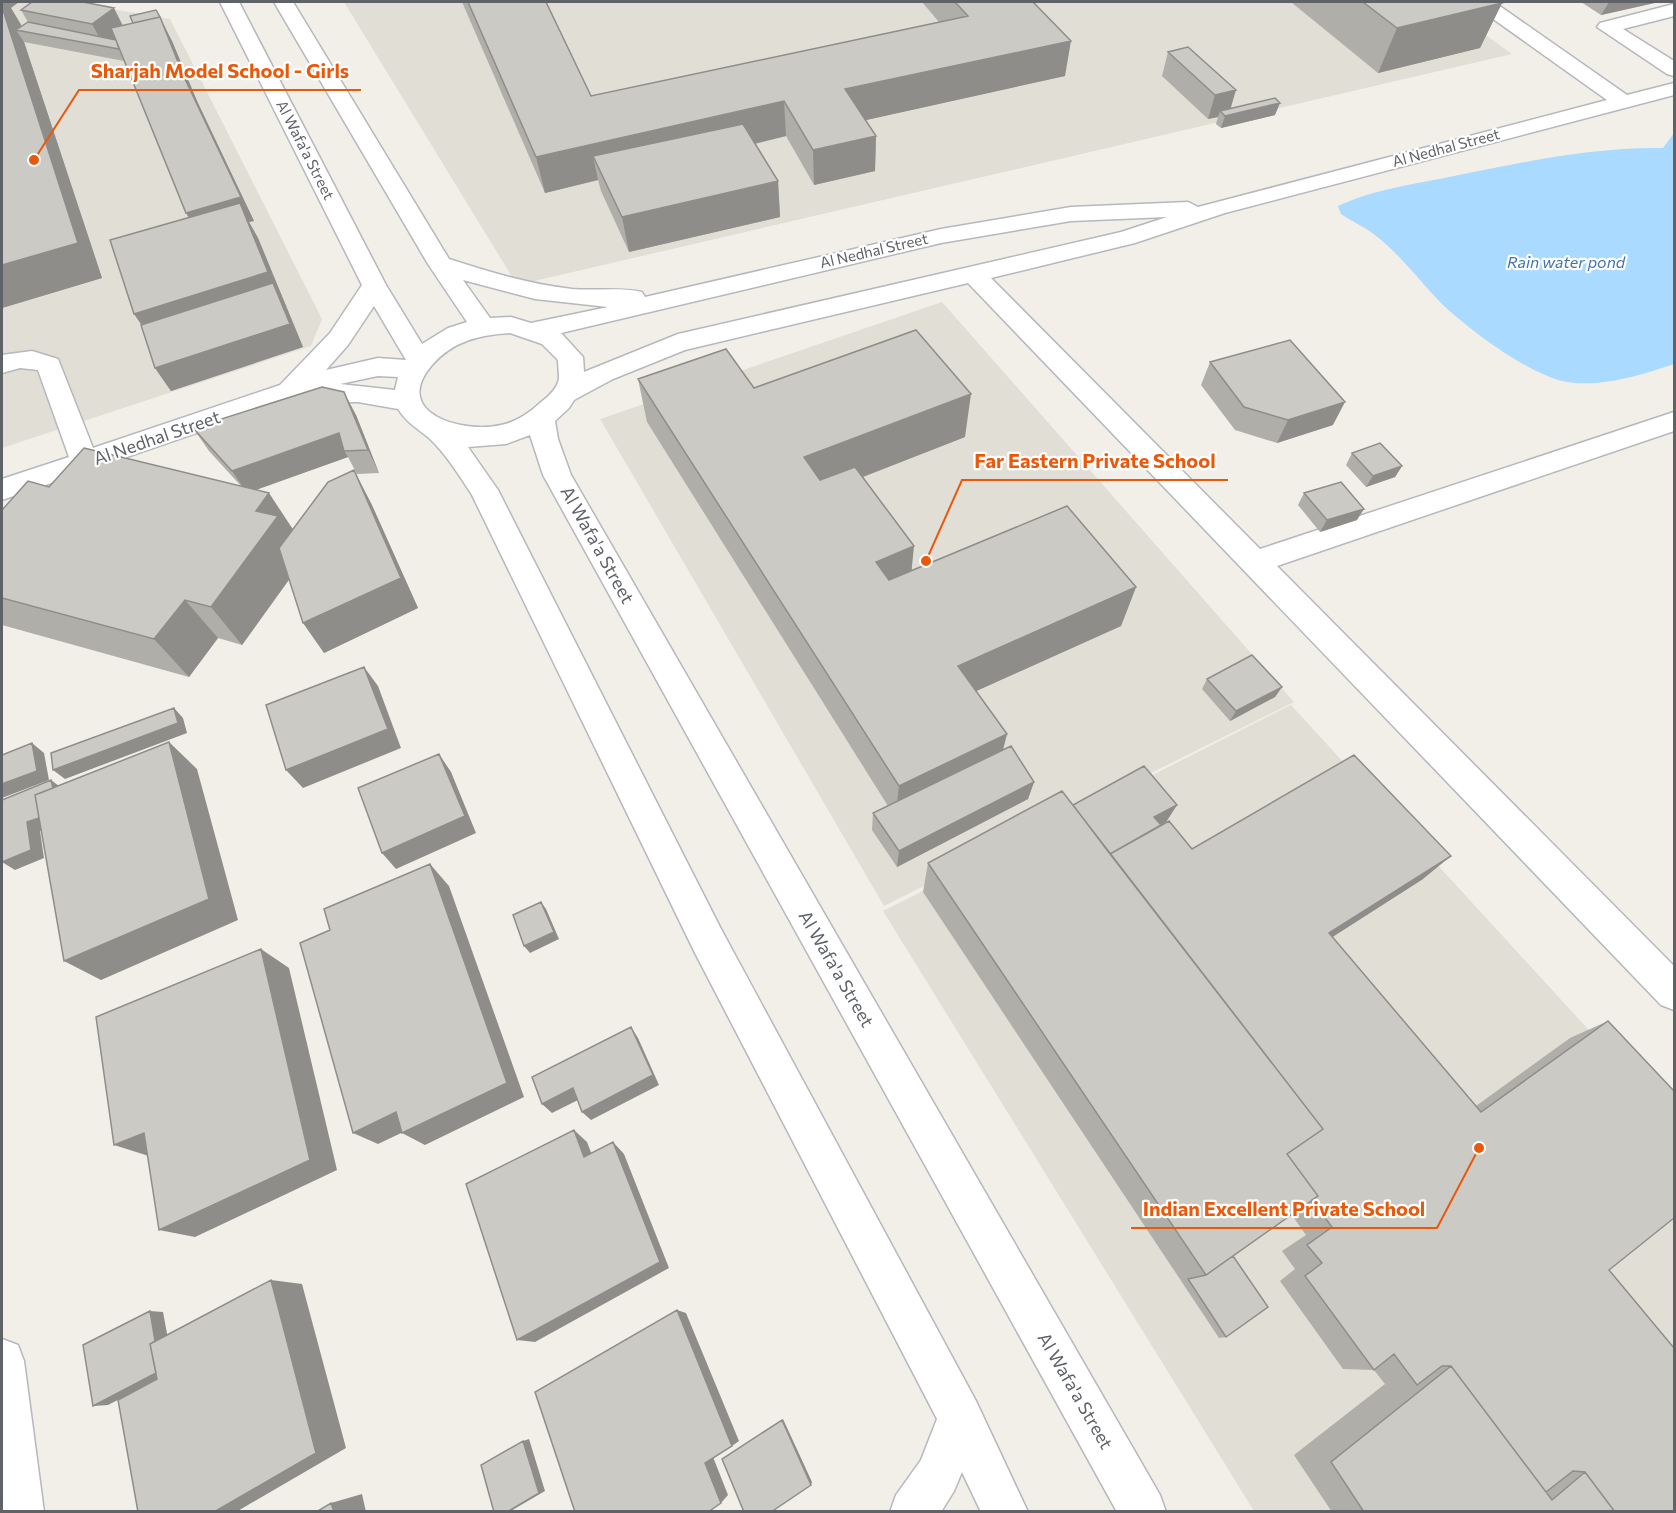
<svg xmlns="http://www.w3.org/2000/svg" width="1676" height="1513" font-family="Commissioner,sans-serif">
<rect width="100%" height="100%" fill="#f1efe8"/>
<path fill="#e1ded6" d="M2,2H70L170,19L322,319L311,346L2,448Z
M344,2H1440L1512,54L517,285Z
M942,302L1294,702L884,906L600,419Z
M1291,705L1674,1123V1511H1254L883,911Z"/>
<path fill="#aadaff" d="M1674,133V364C1642,375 1597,389 1562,381C1526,372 1471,331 1443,305C1421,283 1401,255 1376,236C1366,227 1352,222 1341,214L1338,206C1374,189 1416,184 1454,176C1524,162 1591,147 1663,148Z"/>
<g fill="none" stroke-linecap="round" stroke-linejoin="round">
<g stroke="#b5b8bc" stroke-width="3">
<path id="minor" d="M220,2H239L386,285L422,344L448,328L467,322L428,264L274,2H293L449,259C489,272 529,284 572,289C594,291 620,287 642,292L645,297L941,229L1071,207L1188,202L1198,207L1607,100L1475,6L1473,2H1494L1627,95L1674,83V95L1225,213L1135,243L991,278L1260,549L1674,412V431L1277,566L1674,966V1010L1661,1005L968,283L685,350L613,379L574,400L569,408L555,421L558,439L571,475L1160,1495L1166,1512H1117L543,475L530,435L506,444L468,447L498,490L721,929L976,1401L1028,1512H981L962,1472L954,1491L941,1512H890L896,1495L921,1460L937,1419L695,953L472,495C459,475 446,454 429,438C417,428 407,423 398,409L358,402H315L304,396L2,500V479L69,457L38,370L20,368L2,373V355L32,351L58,359L93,448L280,385L330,333L362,285ZM1167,217L1121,232L678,334L584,372L583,357L561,333L941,243L1071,221ZM463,280L535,299L608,307L531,323L511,317L490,318ZM374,306L406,360L378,358L326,370L348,345ZM510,333L542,344L558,360C558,365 559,372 559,378C558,388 548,397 540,403C529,413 516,422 501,425C464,434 390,414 432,365C453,341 479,335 510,333ZM378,376L398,377L395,390L340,384Z
M1674,4V16L1623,29L1674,61V76L1667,74L1597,27L1600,23Z
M2,1339L18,1345L24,1361L44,1512H2Z"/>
</g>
<use href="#minor" fill="#fff" fill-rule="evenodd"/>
</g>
<path fill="#afaea9" d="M2,2L11,8L22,26L28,22L21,10L123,26L172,41L197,101L254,221L249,222L258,238L303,347L171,391L155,368L189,217L124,61L24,42L102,278L2,308Z
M462,2H546L591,96L939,22L922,2H1033L1065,76L865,120L876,136L875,171L814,185L786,136L755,144L778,181L780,217L629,252L601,191L598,180L545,193Z
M1291,2H1499L1502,3L1480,48L1378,73Z
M1581,2H1659L1601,15Z
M1168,52L1230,109L1275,115L1221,128L1216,124L1218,117L1208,119L1162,76Z
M1210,362L1333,425L1277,443L1235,430L1201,385Z
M638,379L754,388L965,437L863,477L912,570L1136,587L1121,626L976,691L1007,734L1003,750L1034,782L1028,799L897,867L872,830L873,813L888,806L647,422Z
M356,415L379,473L357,474L348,457L256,490L293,529L371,503L418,608L324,653L289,580L242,645L218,638L189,677L2,625V510L49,487L241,486L209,451L193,428Z
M1352,453L1402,466L1395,477L1366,487L1346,465Z
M1304,493L1357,520L1320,532L1298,505Z
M1207,679L1282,687L1275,697L1230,721L1202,689Z
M1073,805H1177L1166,822L1192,849L1423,879L1332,937L1476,1106L1570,1038L1608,1021L1609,1270L1674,1512H1332L1294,1455L1385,1384L1374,1370L1343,1369L1280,1281L1295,1269L1282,1251L1306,1235L1291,1214L1233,1256L1226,1337L1219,1338L923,892L928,863Z"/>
<path fill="#8f8d8a" d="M2,2H19L11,8L21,25L22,31L16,30L24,42L102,278L2,308Z
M1609,2H1659L1601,15Z
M1502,3L1480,48L1378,73L1397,28Z
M114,8L126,32L107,47L104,46L92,24Z
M160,17L172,41L197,101L254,221L249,222L258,238L303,347L171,391L155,368L157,348L134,314L200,237L186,213L184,77Z
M1071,41L1065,76L844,125L845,89Z
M1236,90L1229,114L1220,111L1218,117L1208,119L1215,95Z
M784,101L786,136L604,179L593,156L598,180L545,193L536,157Z
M1280,103L1275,115L1221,128L1225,116Z
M876,136L875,171L814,185L813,150Z
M778,181L780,217L629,252L622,217Z
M344,392L356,415L379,473L368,450Z
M971,394L965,437L806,499L804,457Z
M1345,402L1333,425L1277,443L1288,420Z
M339,433L344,451L348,457L247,493L232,471Z
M1402,466L1395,477L1366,487L1373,476Z
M354,470L371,503L418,608L324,653L303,623Z
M269,493L296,534L305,557L242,645L211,607L256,511Z
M1364,509L1357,520L1320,532L1327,520Z
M914,546L910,586L874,602L876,562Z
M1136,587L1121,626L952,702L958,666Z
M185,600L218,638L189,677L154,639Z
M364,667L378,686L401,748L303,788L286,770Z
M1282,687L1275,697L1230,721L1236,711Z
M174,708L183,718L187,733L65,779L53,770Z
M1007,734L998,768L895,818L899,786Z
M169,742L197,769L238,920L101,980L64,961Z
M32,743L44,753L49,780L2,798V784Z
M439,754L451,772L476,833L396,869L382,853Z
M51,780L63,789L70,820L40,831L44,858L15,870L2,862L27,822Z
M1034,782L1028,799L897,867L899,851Z
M1177,805L1166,822L1145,833L1154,817Z
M1451,856L1423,879L1306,954L1329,933Z
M430,864L449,886L524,1097L425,1145L402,1133Z
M541,902L546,909L559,939L530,953L524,946Z
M261,949L289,968L337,1170L195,1237L159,1230Z
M631,1027L638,1038L659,1085L591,1120L582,1112Z
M573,1088L582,1098L552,1113L542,1104Z
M396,1112L418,1125L378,1144L353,1133Z
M574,1130L587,1142L597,1168L584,1157Z
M144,1133L152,1157L114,1145Z
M613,1142L624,1154L669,1268L535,1342L517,1340Z
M271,1280L302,1284L346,1448L236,1512H214Z
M677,1310L686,1313L739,1441L732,1446Z
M150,1311L163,1312L174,1371L108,1405L93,1406Z
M783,1419L812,1482L811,1485L782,1420Z
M529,1439L545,1491L509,1512H507L523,1441Z
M713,1457L728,1495L721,1503L705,1463Z
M362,1494L366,1512H334L331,1503Z"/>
<path fill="#cccac5" stroke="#8f8d8a" stroke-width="1.5" d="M2,2V7L78,243L2,265Z
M32,2H83L114,8L92,24L21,10Z
M468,2H546L591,96L968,16L955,2H1033L1071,41L845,89L876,136L813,150L784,101L536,157Z
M1363,2H1499L1502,3L1397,28Z
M156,10L160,17L133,23L130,16Z
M160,17L184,77L241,197L186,213L111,28Z
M28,22L116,40L119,49L16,30Z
M1188,47L1236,90L1215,95L1168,52Z
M1275,98L1280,103L1225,116L1220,111Z
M743,124L778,181L622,217L593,156Z
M240,203L268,272L134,314L110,240Z
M273,283L290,324L155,368L141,325Z
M916,330L971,394L804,457L820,480L855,467L914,546L876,562L889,580L1067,506L1136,587L958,666L1007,734L899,786L638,379L726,349L754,388Z
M1290,340L1345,402L1288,420L1244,407L1210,362Z
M322,387L344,392L368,450L344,451L339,433L232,471L193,428Z
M1380,443L1402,466L1373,476L1352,453Z
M84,448L269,493L256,511L278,516L211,607L185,600L154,639L2,598V510L28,481L49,487Z
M354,470L401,578L303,623L279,548L328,482Z
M1341,482L1364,509L1327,520L1304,493Z
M1252,655L1282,687L1236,711L1207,679Z
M364,667L388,729L286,770L266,705Z
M174,708L178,723L53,770L51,753Z
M169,742L209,899L64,961L35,795Z
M32,743L37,771L2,784V755Z
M1011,746L1034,782L899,851L873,813Z
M439,754L465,816L382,853L358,788Z
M1354,755L1451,856L1329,933L1481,1112L1608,1021L1674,1091V1218L1609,1270L1674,1348V1512H1615L1585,1472L1573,1471L1546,1492L1451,1366H1442L1417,1385L1394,1354L1374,1370L1305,1276L1322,1263L1307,1245L1332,1227L1312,1200L1318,1196L1287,1154L1323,1129L1110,854L1169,821L1192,849Z
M1144,766L1177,805L1154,817L1161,825L1110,854L1073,805Z
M51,780L53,788L35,795L39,818L27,822L31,850L2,862V800Z
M1062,791L1323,1129L1287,1154L1318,1196L1206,1275L928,863Z
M430,864L507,1083L402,1133L396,1112L353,1133L300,943L330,930L324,909Z
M541,902L554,932L524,946L513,915Z
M261,949L310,1160L159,1230L144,1133L114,1145L96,1017Z
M631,1027L653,1075L582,1112L573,1088L542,1104L532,1077Z
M574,1130L584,1157L613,1142L660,1262L517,1340L466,1184Z
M1233,1256L1268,1307L1226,1337L1188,1279L1206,1275Z
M271,1280L316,1453L214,1512H138L118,1400L157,1379L150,1344Z
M677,1310L732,1446L705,1463L721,1503L708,1512H575L535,1392Z
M150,1311L155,1341L150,1344L156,1373L93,1406L83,1345Z
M1451,1366L1552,1500L1585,1472L1615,1512H1364L1331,1462Z
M782,1420L811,1485L771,1512H744L722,1459Z
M523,1441L539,1493L507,1512H494L481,1465Z
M331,1503L334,1512H316Z"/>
<g text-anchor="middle" stroke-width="4.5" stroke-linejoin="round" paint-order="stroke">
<g font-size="15" fill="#5f6368" stroke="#fff">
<text transform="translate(1446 148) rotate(-15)" y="5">Al Nedhal Street</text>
<text transform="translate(305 150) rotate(63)" y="5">Al Wafa'a Street</text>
<text transform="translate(874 251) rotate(-13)" y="5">Al Nedhal Street</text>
</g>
<g font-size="16" font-style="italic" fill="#4174aa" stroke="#fff">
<text x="1566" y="268">Rain water pond</text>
</g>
<g font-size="18" fill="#5f6368" stroke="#fff">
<text transform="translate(157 438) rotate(-19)" y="6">Al Nedhal Street</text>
<text transform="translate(597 545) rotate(61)" y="6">Al Wafa'a Street</text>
<text transform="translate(836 969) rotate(60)" y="6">Al Wafa'a Street</text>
<text transform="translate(1075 1391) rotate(60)" y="6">Al Wafa'a Street</text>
</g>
</g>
<path fill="none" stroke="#e8590c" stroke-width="2" d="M34 160L79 90H361M926 561L962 480H1228M1479 1148L1437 1228H1131"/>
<g fill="#e8590c" stroke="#fff" stroke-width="2">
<circle cx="34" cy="160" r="6"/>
<circle cx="926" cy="561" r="6"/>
<circle cx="1479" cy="1148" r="6"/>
</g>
<g font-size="20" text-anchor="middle" font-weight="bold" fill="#e8590c" stroke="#fff" stroke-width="4.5" stroke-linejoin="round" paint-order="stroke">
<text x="220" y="78">Sharjah Model School - Girls</text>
<text x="1095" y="468">Far Eastern Private School</text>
<text x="1284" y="1216">Indian Excellent Private School</text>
</g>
<rect width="1676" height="1513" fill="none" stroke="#5f6368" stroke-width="6"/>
</svg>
